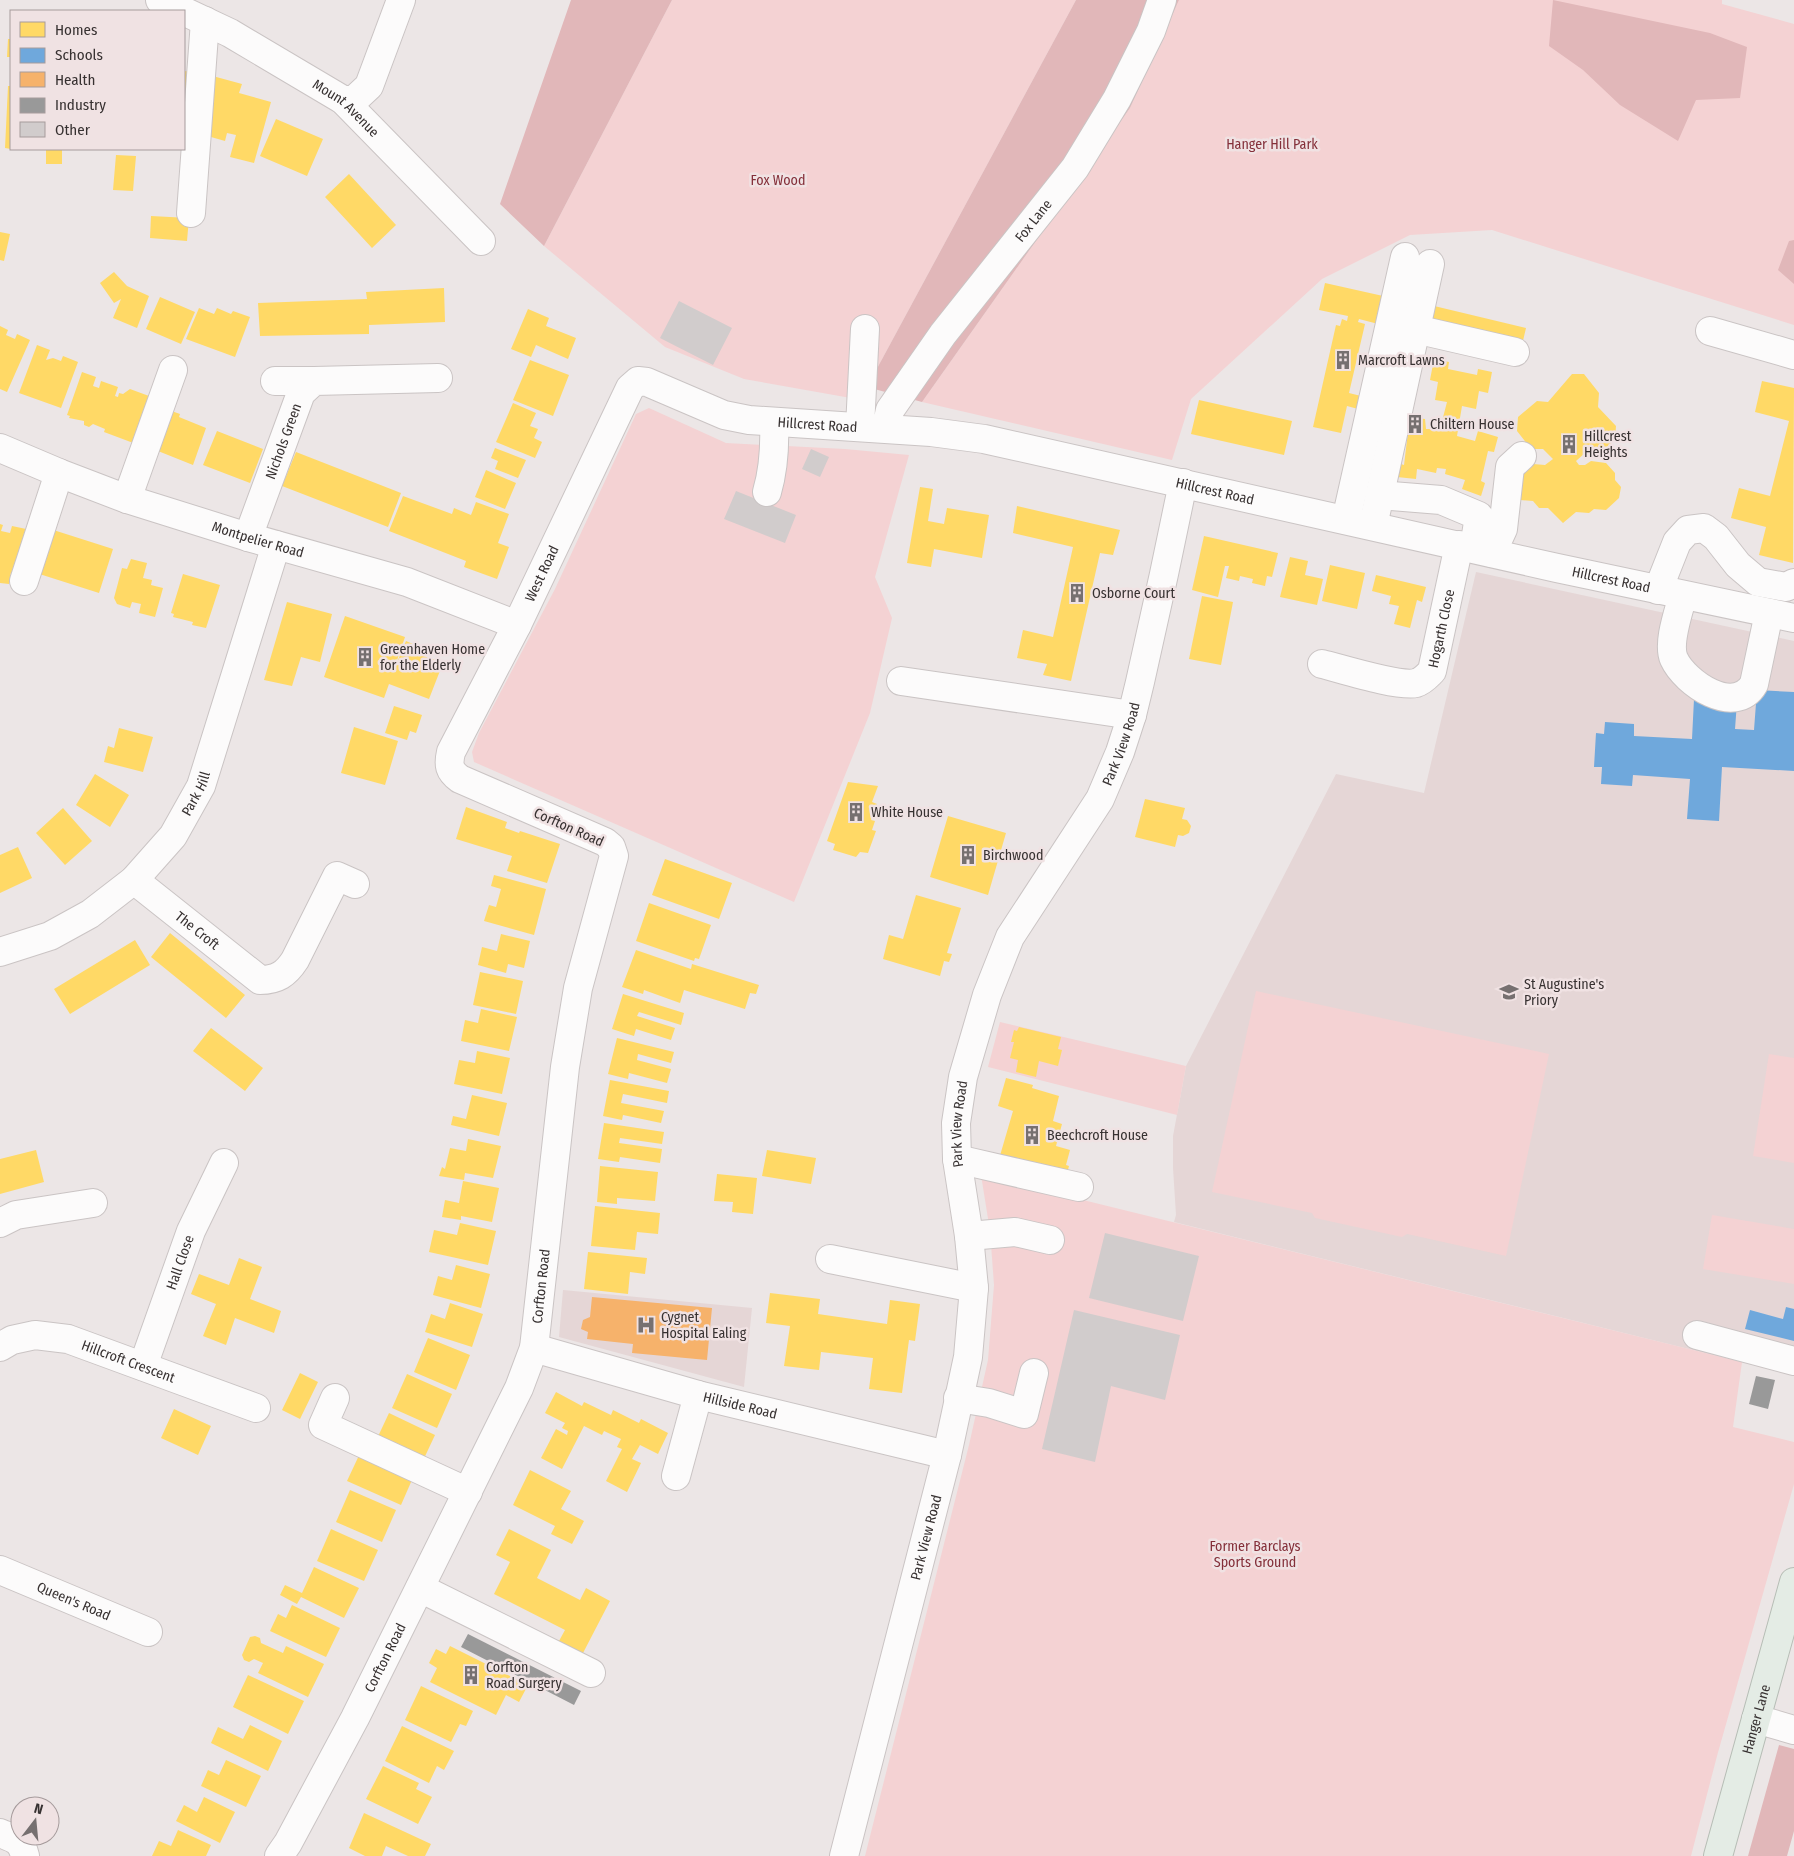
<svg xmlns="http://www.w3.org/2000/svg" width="1794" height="1856" font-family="'Fira Sans Condensed',sans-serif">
<rect width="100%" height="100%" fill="#ece6e6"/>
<path fill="#e5d6d6" d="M1476,572L1794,641V1375L1174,1222L1176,1215L1173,1168V1136L1186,1066L1336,774L1424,793Z
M563,1290L752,1308L744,1387L559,1337Z"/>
<path fill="#f4d2d3" d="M672,0H1076L867,387L862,400L744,379L665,347L544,246Z
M1179,0H1722V4L1794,24V325L1492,230L1410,235L1322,279L1191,399L1172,460L922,402L1130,108Z
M649,408L726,443L845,449L909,455L875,577L892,618L870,713L794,902L474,762L472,752L479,733L555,589L636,414Z
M1256,991L1549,1054L1506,1256L1407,1234L1402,1237L1315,1218L1312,1213L1212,1192Z
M1000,1022L1186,1066L1177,1115L988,1067Z
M1769,1054L1794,1058V1163L1753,1156Z
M981,1175L1742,1362L1733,1427L1794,1442V1484L1717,1756L1691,1856H865L969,1445L988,1360L994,1285L990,1231Z
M1712,1215L1794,1229V1284L1703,1269Z"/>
<path fill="#e1b7b9" d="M571,0H672L544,246L500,204Z
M1076,0H1179L1130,108L922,402L867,387Z
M1553,0L1710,33L1747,47L1740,98L1696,100L1678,141L1620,105L1583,70L1549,46Z
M1794,240V284L1778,270L1789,241Z
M1779,1745L1794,1749V1831L1787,1856H1748Z"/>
<path fill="#ffd966" d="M8,39H11V57H7Z
M184,71L195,72L193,93L184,92Z
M209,75L242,84L239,93L271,102L254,163L230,157L236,135L227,133L225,141L197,133Z
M8,86H11V149L5,148Z
M276,119L323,139L307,176L260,156Z
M46,149H62V164H46Z
M116,155L136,156L133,191L113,190Z
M349,174L396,225L372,248L325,197Z
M151,216L189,218L187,241L150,238Z
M0,232L10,234L4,261L0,260Z
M114,272L127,286L149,296L137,328L113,318L121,299L114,303L100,283Z
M1325,283L1392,298L1386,326L1359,319L1358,322L1365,324L1349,393L1361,396L1358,409L1347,406L1341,433L1313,427L1336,325L1340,326L1342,319L1347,321L1348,316L1319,310Z
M444,288L445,322L369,325V334L260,336L258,303L367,299L366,292Z
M160,297L195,312L181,344L146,329Z
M1430,305L1526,328L1522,345L1426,323Z
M199,308L214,314L217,308L231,314L233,311L250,317L235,357L186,339Z
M528,309L549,318L546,326L576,338L568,359L536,345L531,357L511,349Z
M0,326L8,330L6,335L15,339L17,334L30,340L7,392L0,389Z
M37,345L50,350L46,360L53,358L61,361L63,356L78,362L61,408L19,393Z
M1434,359L1449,362L1448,369L1477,375L1478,369L1492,372L1488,393L1479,391L1476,409L1462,406L1457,436L1475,441L1478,431L1498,437L1494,452L1488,451L1481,481L1485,483L1481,496L1462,489L1465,480L1445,474L1446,469L1437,468L1436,473L1417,469L1416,479L1397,477L1398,463L1404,465L1408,432L1404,431L1405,417L1425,419L1426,429H1440L1447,402L1435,400L1438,382L1430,380Z
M530,360L569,375L553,416L513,400Z
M82,372L96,377L93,386L99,388L101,381L118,387L115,396L118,397L119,393L123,394L130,389L149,396L136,444L104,432L105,429L93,424L89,427L84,425V421L69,418L70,416L67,415Z
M1572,374H1584L1599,393L1598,407L1616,426L1615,440L1597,455L1585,453L1576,461L1579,465H1585L1591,461L1606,463L1615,473V480L1621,487L1619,498L1606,510L1594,509L1589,513L1576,512L1563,523L1548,508H1539L1533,501L1520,500L1514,493L1522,463L1545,465L1553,459L1543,449H1531L1517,431L1518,417L1537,401L1548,402Z
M1762,381L1794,388L1793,563L1759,555L1766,527L1731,518L1739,488L1770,496L1789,421L1755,412Z
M1199,400L1292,421L1284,455L1191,434Z
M513,403L536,413L530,426L538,429L534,438L542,442L535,458L496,442Z
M163,408L180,414L179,417L206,428L193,465L148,447Z
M217,431L263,449L250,483L203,465Z
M495,448L526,460L518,478L495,469L498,461L491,458Z
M296,452L401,493L388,527L282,486Z
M486,470L516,483L505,509L475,497Z
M920,487L933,489L928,521L944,524L947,508L989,515L982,558L934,549L931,567L907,563Z
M403,496L452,514L454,508L471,515L476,502L509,514L498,543L509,547L497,579L464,567L466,561L389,531Z
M1017,506L1120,530L1113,555L1100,553L1071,681L1043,675L1047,664L1017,658L1023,630L1053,637L1073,547L1013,533Z
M0,524L3,525L1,531L10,533L12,526L31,530L16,572H11L9,584L0,583Z
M44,527L113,549L99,593L30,571Z
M1204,536L1278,553L1272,577L1267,576L1265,586L1252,583L1253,579L1240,576L1239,581L1226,578L1229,566H1225L1218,597L1192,590Z
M1290,557L1308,561L1305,575L1323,579L1317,605L1280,597Z
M131,559L147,563L143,578L152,580L151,585L163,588L155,617L139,613L141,604L132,602L130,608L117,604L114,598L122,568L127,569Z
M1330,565L1365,573L1357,609L1322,601Z
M183,574L220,585L206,628L192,625L193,622L173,617L174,614L171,613Z
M1376,575L1426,587L1422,602L1417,600L1410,628L1394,624L1399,606L1389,604L1391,596L1372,591Z
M1202,596L1233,602L1221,665L1189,659Z
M287,602L332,614L320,662L301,657L292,686L264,680Z
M345,616L405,637L393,672L406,641L424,649L421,655L443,663L429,699L389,684L384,698L324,677Z
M394,706L422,715L416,733L410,731L407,740L385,733Z
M354,727L398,741L385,785L341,773Z
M119,728L153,737L143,772L104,762L108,746L114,748Z
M95,774L129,795L110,827L76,805Z
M848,782L878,786L872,802L877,804L871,820L875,821L872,830L876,831L868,853L860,852L856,857L833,850L835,844L827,841Z
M1145,799L1185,808L1182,819L1187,820L1191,826L1189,833L1183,836L1178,835L1175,847L1135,837Z
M466,807L507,822L505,828L519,833L520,831L560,844L547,883L507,871L512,856L456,839Z
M63,808L92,841L65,865L36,833Z
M948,816L1006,833L988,895L930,877Z
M18,847L32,878L0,893V855Z
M665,859L732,883L719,919L652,895Z
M494,875L546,889L534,935L484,921L489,905L496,907L501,889L491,886Z
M916,895L961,908L947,953L952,954L949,962L944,961L940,976L883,959L889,935L903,939Z
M649,903L711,925L699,959L695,958L694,961L636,941Z
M170,933L245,995L226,1018L151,957Z
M501,934L530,941L524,968L508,964L506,973L478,965L482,947L497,951Z
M135,940L150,965L70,1014L54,989Z
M636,950L691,969L692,964L759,985L756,994L750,993L745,1009L684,990L680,1003L644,990L643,994L622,987Z
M480,972L523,981L516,1014L473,1005Z
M623,994L684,1013L681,1025L639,1012L637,1016L675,1028L671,1040L636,1029L634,1036L612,1029Z
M481,1009L517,1017L509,1051L461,1041L465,1020L478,1023Z
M1019,1027L1061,1037L1058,1049L1062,1050L1058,1066L1039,1061L1036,1077L1016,1072L1018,1060L1010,1058L1014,1042H1011L1014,1030L1017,1031Z
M211,1028L263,1068L245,1091L193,1051Z
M617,1038L674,1052L671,1063L638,1054L637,1060L671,1069L667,1083L629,1073L628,1079L608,1074Z
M477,1051L510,1058L502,1094L454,1084L459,1060L475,1063Z
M1006,1078L1033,1085L1032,1088L1059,1096L1053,1121L1062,1124L1056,1146L1070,1150L1066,1165L1069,1166L1066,1177L999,1159L1013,1111L998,1106Z
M610,1080L669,1091L667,1103L623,1094L621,1103L664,1111L661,1123L623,1115L622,1120L603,1116Z
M472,1095L507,1103L499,1136L451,1125L453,1116L466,1119Z
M604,1123L664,1132L662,1144L620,1138L619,1143L662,1149L660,1163L620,1157L619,1162L598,1159Z
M468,1139L501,1146L493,1178L465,1173L464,1180L439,1176L442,1167L445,1169L450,1148L466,1151Z
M36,1150L44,1182L0,1194V1159Z
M767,1150L816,1158L811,1184L762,1176Z
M600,1166L658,1172L655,1201L617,1198V1204L597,1202Z
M717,1174L757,1178L753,1214L732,1212L733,1202L714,1201Z
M463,1181L499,1188L492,1222L461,1216V1220L442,1217L445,1200L459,1203Z
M595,1206L660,1213L658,1234L637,1232L635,1250L591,1246Z
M460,1223L496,1231L488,1265L429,1252L434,1230L457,1235Z
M588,1252L647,1258L645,1274L630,1272L628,1294L584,1289Z
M239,1258L262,1267L250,1299L281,1311L274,1333L235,1318L226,1345L203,1336L216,1304L191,1294L199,1274L229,1285Z
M456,1265L490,1274L481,1308L433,1295L438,1276L452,1280Z
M770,1293L820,1299L818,1314L887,1324L890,1300L920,1304L915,1341L909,1340L902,1393L869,1389L873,1358L821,1352L819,1370L784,1366L790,1326L766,1323Z
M450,1303L483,1314L472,1347L425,1332L431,1314L445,1319Z
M428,1338L470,1355L456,1390L414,1372Z
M300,1373L318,1382L300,1419L282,1410Z
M407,1374L452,1394L437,1428L392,1408Z
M556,1392L582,1406L584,1402L611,1415L613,1410L639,1423L641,1419L668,1433L658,1454L640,1445L632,1459L641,1463L627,1492L606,1481L622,1449L617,1447L621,1439L604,1431L602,1435L584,1426L562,1469L541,1458L556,1429L567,1435L568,1431L562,1428L565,1423L545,1413Z
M174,1409L211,1426L198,1455L161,1438Z
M389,1413L435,1435L420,1467L374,1445Z
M362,1449L415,1473L401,1505L347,1481Z
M530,1470L571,1491L561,1509L584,1521L572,1544L551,1534L555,1526L513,1505Z
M350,1490L396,1510L382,1542L336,1522Z
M331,1529L378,1550L364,1581L317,1561Z
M509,1529L551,1550L537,1578L580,1600L586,1588L610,1601L583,1653L559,1641L565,1630L494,1594L510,1562L496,1555Z
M314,1567L359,1588L344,1618L301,1597L297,1604L280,1595L285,1585L302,1593Z
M292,1605L340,1628L326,1657L270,1631L278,1614L286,1618Z
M255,1636L260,1638L261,1643L283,1653L286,1646L324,1664L308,1697L258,1673L263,1663L254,1659L249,1662L244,1660L242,1655L250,1637Z
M450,1646L528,1685L519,1702L506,1695L496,1715L430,1682L437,1668L429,1663L436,1649L446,1654Z
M248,1675L304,1701L288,1734L233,1707Z
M421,1686L473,1711L466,1726L460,1724L451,1742L405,1720Z
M250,1725L282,1741L268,1771L211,1743L218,1727L243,1739Z
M402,1726L454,1751L444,1770L437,1766L429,1783L385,1761Z
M226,1760L261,1776L246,1807L201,1786L208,1770L219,1775Z
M383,1766L419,1783L416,1789L432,1797L418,1824L366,1799Z
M204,1797L235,1812L220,1843L176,1821L184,1805L197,1812Z
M364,1813L431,1844L425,1856H408L386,1846L382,1856H365L349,1848Z
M178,1830L211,1845L206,1856H152L159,1841L171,1846Z"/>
<path fill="#6fa8dc" d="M1757,690L1794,692V771L1722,767L1719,821L1687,819L1690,779L1633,775L1632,786L1601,784L1602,767H1594L1596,733L1604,734L1605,722L1634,724V736L1692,739L1694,699L1737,702L1735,729L1754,730Z
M1786,1307L1794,1309V1341L1745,1329L1750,1310L1783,1319Z"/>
<path fill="#f6b26b" d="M592,1297L712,1308L707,1360L632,1353L633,1344L587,1339L588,1332L581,1329L583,1320L590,1317Z"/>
<path fill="#999" d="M1756,1376L1775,1380L1768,1409L1749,1404Z
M468,1634L581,1691L574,1705L461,1647Z"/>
<path fill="#d1cccc" d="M679,301L732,328L713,365L660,338Z
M811,449L829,457L820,477L802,469Z
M736,491L796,515L785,543L724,519Z
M1105,1233L1199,1256L1183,1321L1089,1298Z
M1074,1310L1180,1335L1165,1400L1111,1386L1095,1462L1042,1449Z"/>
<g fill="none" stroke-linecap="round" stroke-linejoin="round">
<g stroke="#cac4c4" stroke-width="30">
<g id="minor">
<path id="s1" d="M160,0L230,33L343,100L481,241"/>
<path d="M343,100H354L369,86L401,0"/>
<path d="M191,213L205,21"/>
<path d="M1415,329L1515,352"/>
<path d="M1710,331L1794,355"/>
<path d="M275,381H314"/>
<path d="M860,427L865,329"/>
<path id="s2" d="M886,428L890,410L943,334L1075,168L1117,99L1151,31L1162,0"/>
<path id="s3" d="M0,448L59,473L127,499L248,537L407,582L517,625"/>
<path d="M767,492C774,468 775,446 774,422"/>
<path d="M1379,495L1441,500L1479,516L1474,548"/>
<path d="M127,499L173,370"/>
<path d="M1346,520L1405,257"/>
<path d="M1373,526L1430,264"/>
<path id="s4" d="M248,537L301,393L314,381L438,378"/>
<path d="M1492,553L1503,529L1510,467L1522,456"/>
<path d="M24,581L59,473"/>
<path d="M1658,590L1677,542L1688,530L1704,528L1716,537L1738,565L1758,582L1786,587L1794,583"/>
<path d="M1683,595C1679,611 1667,643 1674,659C1685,683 1735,717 1754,684L1769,613"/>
<path id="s5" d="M1322,664C1342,669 1399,687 1416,683C1423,681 1427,676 1432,671L1459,545"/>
<path d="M901,681L1132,715"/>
<path id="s6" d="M134,880L260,980C277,980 286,974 295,960L337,876L355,884"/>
<path id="s7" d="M0,952L50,936L90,914L134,880L173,836L201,786L276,545"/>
<path d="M957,1159L1079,1187"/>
<path d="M0,1223L16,1215L93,1203"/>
<path d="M969,1236L1015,1232L1050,1240"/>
<path d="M830,1259L974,1288"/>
<path d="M1697,1335L1794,1361"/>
<path id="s8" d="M0,1347L12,1340L35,1335L68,1339L256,1408"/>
<path id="s9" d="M534,1348L698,1395L947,1455"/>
<path id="s10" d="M143,1366L191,1231L224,1163"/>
<path d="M335,1398L323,1425L468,1492"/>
<path d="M958,1398L989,1403L1024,1414L1034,1373"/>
<path d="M676,1476L698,1395"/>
<path id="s11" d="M0,1570L148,1632"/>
<path d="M420,1588L591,1673"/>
<path d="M1756,1719L1794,1730"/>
<path d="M0,1833C14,1839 21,1839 25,1856"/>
<path id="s12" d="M279,1856L288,1843L355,1718L519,1388L534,1348L565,1067L578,988L614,856L611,847L605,842L460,779C449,771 448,765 451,752L517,625L630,388L638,381L647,382L724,415L749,420L931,432L984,439L1557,568L1794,618"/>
<path id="s13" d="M844,1856L947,1455L968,1357L974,1288L969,1236L957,1159L956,1123L963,1077L987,995L1010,937L1100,799L1120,752L1132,715L1140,682L1164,574L1183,483"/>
</g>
</g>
<g stroke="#b6bdb5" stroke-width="30">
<g id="highway">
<path id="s14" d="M1718,1856L1794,1582"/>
</g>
</g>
<use href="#minor" stroke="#fcfbfb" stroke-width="28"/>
<use href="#highway" stroke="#e4ece5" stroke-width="28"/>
</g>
<defs>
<g id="building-bare" transform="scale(1.5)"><path d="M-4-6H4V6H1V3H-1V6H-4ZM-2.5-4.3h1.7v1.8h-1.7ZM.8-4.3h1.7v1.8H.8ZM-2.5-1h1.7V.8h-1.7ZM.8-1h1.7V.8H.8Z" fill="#767070" stroke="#f0e2e3" stroke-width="2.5" paint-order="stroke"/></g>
<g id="school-bare" transform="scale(1.5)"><path d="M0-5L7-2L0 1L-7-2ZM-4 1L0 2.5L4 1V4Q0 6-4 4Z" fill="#767070" stroke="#f0e2e3" stroke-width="2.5" paint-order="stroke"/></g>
<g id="hospital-bare" transform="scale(1.5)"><path d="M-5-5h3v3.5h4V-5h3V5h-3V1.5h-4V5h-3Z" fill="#767070" stroke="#f0e2e3" stroke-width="2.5" paint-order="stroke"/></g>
</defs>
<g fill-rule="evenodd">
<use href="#building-bare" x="1343" y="360"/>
<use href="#building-bare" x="1415" y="424"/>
<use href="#building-bare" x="1569" y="444"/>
<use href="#building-bare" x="1077" y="593"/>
<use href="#building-bare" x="365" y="657"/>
<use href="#building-bare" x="856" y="812"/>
<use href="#building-bare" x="968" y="855"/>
<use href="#school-bare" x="1509" y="992"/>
<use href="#building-bare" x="1032" y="1135"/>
<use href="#hospital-bare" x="646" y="1325"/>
<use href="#building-bare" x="471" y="1675"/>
</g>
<g text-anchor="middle" stroke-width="5" stroke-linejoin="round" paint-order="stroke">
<g font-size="14" fill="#373131" stroke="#f0e2e3">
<text dy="5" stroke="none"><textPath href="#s1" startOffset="216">Mount Avenue</textPath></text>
<text dy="5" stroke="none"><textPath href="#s2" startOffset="256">Fox Lane</textPath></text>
<text dy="5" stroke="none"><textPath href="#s12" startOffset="1878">Hillcrest Road</textPath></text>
<text dy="5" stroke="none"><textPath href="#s4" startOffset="102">Nichols Green</textPath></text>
<text dy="5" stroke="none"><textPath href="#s12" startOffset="2282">Hillcrest Road</textPath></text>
<text dy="5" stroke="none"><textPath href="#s3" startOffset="274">Montpelier Road</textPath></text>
<text dy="5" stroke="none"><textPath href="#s12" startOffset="1475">West Road</textPath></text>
<text dy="5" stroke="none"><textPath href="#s12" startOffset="2688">Hillcrest Road</textPath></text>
<text dy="5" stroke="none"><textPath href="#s5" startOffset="160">Hogarth Close</textPath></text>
<text dy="5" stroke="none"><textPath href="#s13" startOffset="1168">Park View Road</textPath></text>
<text dy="5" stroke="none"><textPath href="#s7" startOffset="261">Park Hill</textPath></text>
<text transform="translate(569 827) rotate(24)" y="5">Corfton Road</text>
<text dy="5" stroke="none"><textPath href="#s6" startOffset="81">The Croft</textPath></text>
<text dy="5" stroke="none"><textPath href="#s13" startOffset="749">Park View Road</textPath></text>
<text dy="5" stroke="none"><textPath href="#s10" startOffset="110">Hall Close</textPath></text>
<text dy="5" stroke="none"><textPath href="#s12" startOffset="631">Corfton Road</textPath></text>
<text dy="5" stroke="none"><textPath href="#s8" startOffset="135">Hillcroft Crescent</textPath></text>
<text dy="5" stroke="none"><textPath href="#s9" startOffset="214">Hillside Road</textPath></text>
<text dy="5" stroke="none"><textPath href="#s13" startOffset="329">Park View Road</textPath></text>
<text dy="5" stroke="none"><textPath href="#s11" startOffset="80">Queen's Road</textPath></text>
<text dy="5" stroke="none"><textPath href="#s12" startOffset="225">Corfton Road</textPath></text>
<text dy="5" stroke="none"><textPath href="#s14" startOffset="142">Hanger Lane</textPath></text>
</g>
<g font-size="14" fill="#842f39" stroke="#f0e2e3">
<text x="1272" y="149">Hanger Hill Park</text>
<text x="778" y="185">Fox Wood</text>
<text x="1255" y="1551">Former Barclays<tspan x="1255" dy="16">Sports Ground</tspan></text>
</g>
<g font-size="14" fill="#373131" stroke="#f0e2e3" text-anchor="start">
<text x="1358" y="365">Marcroft Lawns</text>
<text x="1430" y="429">Chiltern House</text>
<text x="1584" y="441">Hillcrest<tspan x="1584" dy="16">Heights</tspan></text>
<text x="1092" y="598">Osborne Court</text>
<text x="380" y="654">Greenhaven Home<tspan x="380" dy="16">for the Elderly</tspan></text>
<text x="871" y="817">White House</text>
<text x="983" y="860">Birchwood</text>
<text x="1524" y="989">St Augustine's<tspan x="1524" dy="16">Priory</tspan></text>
<text x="1047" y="1140">Beechcroft House</text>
<text x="661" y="1322">Cygnet<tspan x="661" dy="16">Hospital Ealing</tspan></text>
<text x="486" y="1672">Corfton<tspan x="486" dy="16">Road Surgery</tspan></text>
</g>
</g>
<rect x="10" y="10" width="175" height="140" fill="#f0e2e3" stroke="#a69b9c"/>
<rect x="20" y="22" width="25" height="15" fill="#ffd966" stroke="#a69b9c"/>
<text x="55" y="35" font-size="15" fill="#373131">Homes</text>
<rect x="20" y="48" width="25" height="15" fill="#6fa8dc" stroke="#a69b9c"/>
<text x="55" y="60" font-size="15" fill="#373131">Schools</text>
<rect x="20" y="72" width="25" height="15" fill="#f6b26b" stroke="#a69b9c"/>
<text x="55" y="85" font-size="15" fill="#373131">Health</text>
<rect x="20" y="98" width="25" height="15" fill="#999999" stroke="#a69b9c"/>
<text x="55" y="110" font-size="15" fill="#373131">Industry</text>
<rect x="20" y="122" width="25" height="15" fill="#d1cccc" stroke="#a69b9c"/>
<text x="55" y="135" font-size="15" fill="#373131">Other</text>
<g transform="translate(35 1821) rotate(16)"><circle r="24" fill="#f0e2e3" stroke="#a69b9c"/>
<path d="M0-4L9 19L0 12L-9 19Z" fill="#767070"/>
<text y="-8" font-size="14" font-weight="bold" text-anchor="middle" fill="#373131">N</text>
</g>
</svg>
